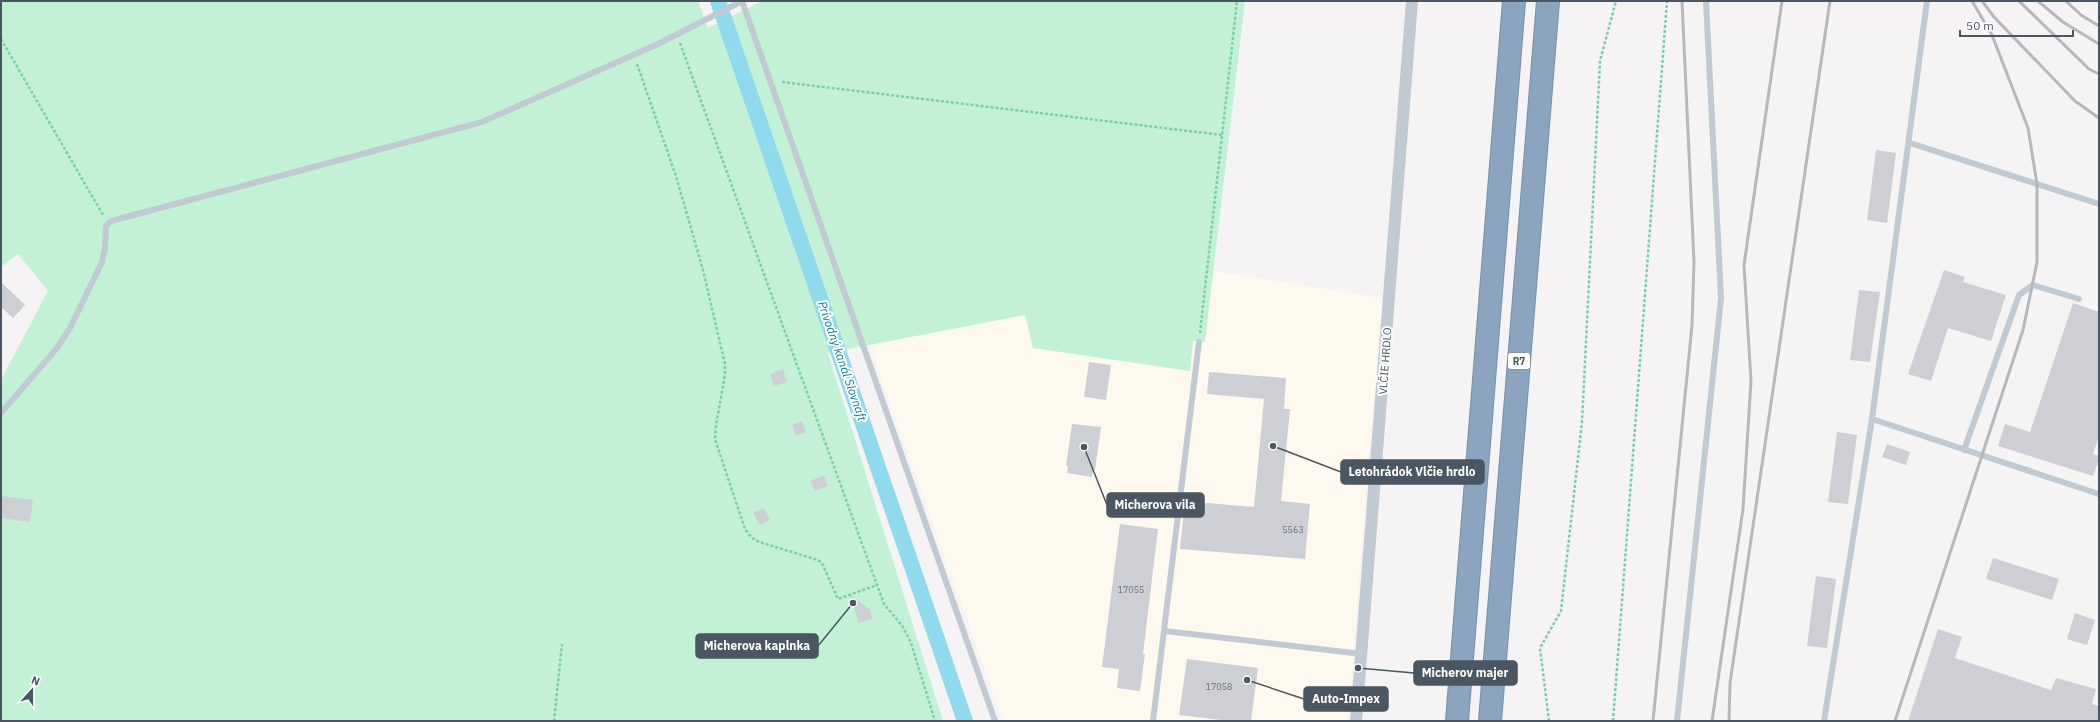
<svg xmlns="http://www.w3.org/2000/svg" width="2100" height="722" font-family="'IBM Plex Sans',sans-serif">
<rect width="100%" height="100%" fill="#f5f3f3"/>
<path fill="#fdf9ef" d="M1213,271L1383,298L1366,488L1349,712L1346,721H1003L869,345L1025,315L1190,371L1193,341L1205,342Z"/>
<path fill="#c3f1d5" d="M1,1H698L708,28L762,1H1245L1205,342L1193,341L1190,371L1033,348L1025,315L828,353L943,721H1V380L48,291L18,254L1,267Z"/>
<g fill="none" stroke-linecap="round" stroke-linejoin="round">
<path stroke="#90daee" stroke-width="16" d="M718,1L965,721"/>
</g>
<path fill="#cdcfd5" d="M1876,150L1896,153L1887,223L1867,220Z
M1944,270L1965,277L1963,282L2006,295L1991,341L1948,328L1931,381L1908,374Z
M1,282L25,305L13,318L1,307Z
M1859,290L1880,292L1870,362L1850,360Z
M2073,303L2099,312V436L2093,454L2099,456V459L2093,476L1998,446L2005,424L2030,432Z
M1089,362L1111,365L1106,400L1084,397Z
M783,369L787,382L774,386L770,374Z
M1209,372L1286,378L1284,409H1290L1281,501L1310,504L1305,559L1180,549L1185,501L1254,507L1264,399L1207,394Z
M802,421L806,432L796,436L792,425Z
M1072,424L1101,427L1095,470H1093L1092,477L1067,473L1068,466H1066Z
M1837,432L1857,435L1848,504L1828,502Z
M1887,444L1910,452L1906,465L1882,457Z
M824,475L828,486L815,491L810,481Z
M1,496L33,500L30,522L1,518Z
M764,508L770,520L760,525L753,513Z
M1120,524L1158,529L1143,654H1145L1140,691L1117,688L1119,669L1102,667Z
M1993,558L2059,579L2052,600L1986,579Z
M1816,576L1836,579L1827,648L1807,646Z
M849,593L870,610L872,618L859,623Z
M2075,613L2095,620L2087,645L2067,639Z
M1938,629L1962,637L1955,658L2051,690L2056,678L2096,689L2092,704L2099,706V721H1908Z
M1187,659L1258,668L1251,721H1229L1179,715Z"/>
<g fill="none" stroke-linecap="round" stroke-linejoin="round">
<g stroke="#7690ad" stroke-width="24">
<path id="motorway" d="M1457,721L1514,1
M1490,721L1548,1"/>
</g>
<path stroke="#7ad0a6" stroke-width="2.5" stroke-dasharray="3 2" stroke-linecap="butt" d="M1,39L103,215
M680,43L877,585L884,604L903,627L911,643L935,721
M637,64L676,176L703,270L725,364V375L716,425L715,439L745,529L751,537L759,542L818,560L822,563L838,599L877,585
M782,82L1222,135
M1200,333L1237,1
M554,721L562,644
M1549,721L1540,648L1561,611L1582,422L1600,61L1616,1
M1613,721L1667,1"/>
<path stroke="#c1cad2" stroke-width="6" d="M742,1L995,721
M1910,143L2099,204
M1,413L57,348L70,328L102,262L105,248L106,226L111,221L482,122L658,44L742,1
M1872,419L2099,494
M1964,450L2019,295L2033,285L2079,299
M1165,631L1362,654
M1153,721L1199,342
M1677,721L1721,298L1706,1
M1824,721L1872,419L1927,1"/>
<path stroke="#c1cad2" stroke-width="12" d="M1356,721L1412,1"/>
<use href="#motorway" stroke="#8ba5c1" stroke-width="22"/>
<path stroke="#b5b8bd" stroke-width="3" d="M1982,1L1994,17L2075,101L2099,118
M2019,1L2089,69L2099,74
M2038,1L2063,22L2099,44
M2066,1L2081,15L2099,26
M1653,721L1692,325L1694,262L1682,1
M1712,721L1743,509L1751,381L1744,265L1782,1
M1729,721L1730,683L1830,1
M1895,721L2023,330L2037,262V184L2028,128L1992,35L1972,1"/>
</g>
<g text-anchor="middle" stroke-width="4" stroke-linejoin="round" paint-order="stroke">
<g font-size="9" fill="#6b747e">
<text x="1293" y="533">5563</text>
<text x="1131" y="593">17055</text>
<text x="1219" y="690">17058</text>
</g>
<rect fill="#fff" stroke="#808990" stroke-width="1" x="1508" y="353" width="22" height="16" rx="3"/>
<g font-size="10" font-weight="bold" fill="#4a5661">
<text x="1519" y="365">R7</text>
</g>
<g font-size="11" fill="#4a5661" stroke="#fff">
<text transform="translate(1385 361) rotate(-86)" y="4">VLČIE HRDLO</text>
</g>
<g font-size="12" font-style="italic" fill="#0c7c9b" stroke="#fff">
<text transform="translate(842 361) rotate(71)" y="4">Prívodný kanál Slovnaft</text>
</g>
</g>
<path fill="none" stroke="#4a5661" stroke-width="1.5" d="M1273 446L1341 472M1084 447L1107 505M853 603L818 646M1358 668L1414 673M1247 680L1304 699"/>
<g fill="#4a5661" stroke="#fff" stroke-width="1.5">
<circle cx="1273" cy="446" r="4"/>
<circle cx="1084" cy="447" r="4"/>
<circle cx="853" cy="603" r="4"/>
<circle cx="1358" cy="668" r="4"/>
<circle cx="1247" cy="680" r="4"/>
</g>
<g fill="#4a5661" stroke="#4a5661" stroke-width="1.5">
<rect x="1341" y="460" width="143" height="24" rx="4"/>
<rect x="1107" y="493" width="97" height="24" rx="4"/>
<rect x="696" y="634" width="122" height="24" rx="4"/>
<rect x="1414" y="661" width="103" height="24" rx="4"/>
<rect x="1304" y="687" width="84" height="24" rx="4"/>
</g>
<g font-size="12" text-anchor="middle" font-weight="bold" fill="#fff">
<text x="1412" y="476">Letohrádok Vlčie hrdlo</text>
<text x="1155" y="509">Micherova vila</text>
<text x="757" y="650">Micherova kaplnka</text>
<text x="1465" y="677">Micherov majer</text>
<text x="1346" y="703">Auto-Impex</text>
</g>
<rect width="2100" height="722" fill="none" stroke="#4a5661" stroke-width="4"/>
<g transform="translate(32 690) rotate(21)" stroke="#ffffff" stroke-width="3" paint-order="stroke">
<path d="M0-3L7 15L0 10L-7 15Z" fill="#4a5661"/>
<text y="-6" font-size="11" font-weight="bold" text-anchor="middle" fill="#4a5661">N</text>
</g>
<path d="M1960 30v6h113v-6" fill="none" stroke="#4a5661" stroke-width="2"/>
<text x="1966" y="30" font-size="12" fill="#4a5661" stroke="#ffffff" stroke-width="3" paint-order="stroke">50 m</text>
</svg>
